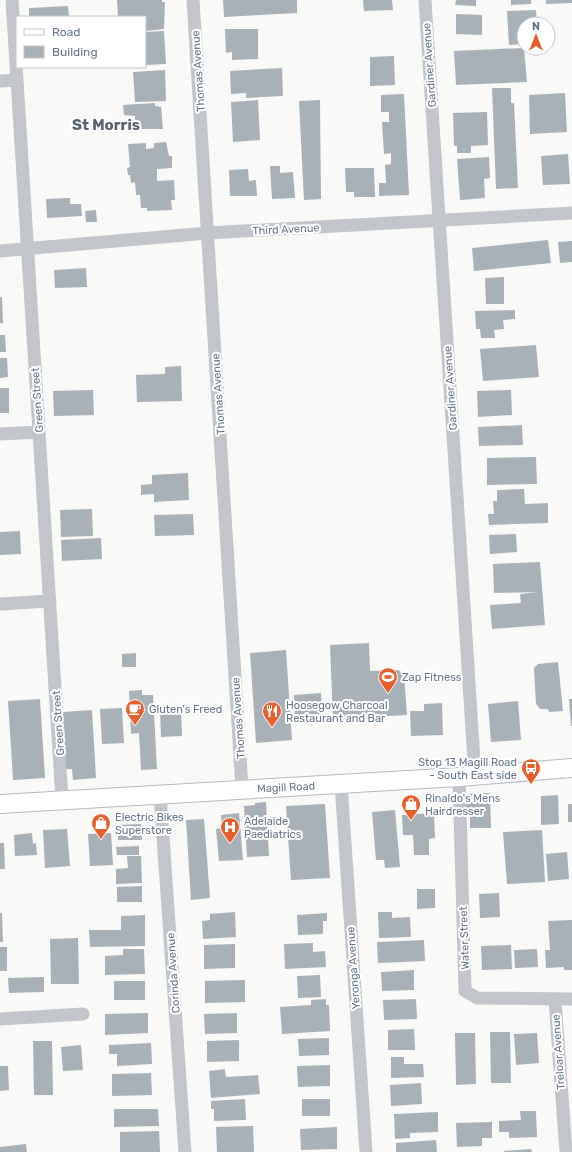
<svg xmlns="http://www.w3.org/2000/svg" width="572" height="1152" font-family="Rubik,sans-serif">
<rect width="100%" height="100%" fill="#f9f9f7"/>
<path fill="#a9b1b8" d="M117,0H162V2H165L164,29L146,31L145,17H118Z
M223,0H297V13L224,17Z
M363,0H392L393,10L364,11Z
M456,0H476V6L455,5Z
M511,0H531V4L511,5Z
M546,0H572V3L546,4Z
M68,6L69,17H29V8Z
M536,10L537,24H524V44L509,45L507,11Z
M456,14L482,15V35L456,34Z
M225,29H258V59L232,60V52L226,53Z
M164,31L166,64L145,65V32Z
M524,48L527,82L456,85L454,51Z
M394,56L395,85L370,86V57Z
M282,68L283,96L246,98V93L231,94L230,71Z
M165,70L166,101L135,102L133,72Z
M492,88H511V103H514L518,188L496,189Z
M565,93L567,132L530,134L529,95Z
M404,94L409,195L379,196V183H386L385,165L391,164V153L384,154L382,122H389V112H381V95Z
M258,100L260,140L233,142L231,102Z
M320,100L321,199L304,200L299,101Z
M155,103V106L161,107L163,129H135V116L124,115L123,105Z
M487,112L488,145L471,146V153H457V146H454L453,113Z
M166,142L169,156H172V168L157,169V181L174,180L175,200H171L172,210L147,211V208H141L140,195H136L135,182L131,183L130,175H128L127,168L130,167L128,144L146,143V149L154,148V143Z
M568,154L570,184L543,185L541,156Z
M489,157L490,178L484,179L485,198L460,200L457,159Z
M270,166H280V173L293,172L295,198L272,199Z
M345,168H374L375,197H354V192H346Z
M248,169L249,181L256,180L257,196H230L229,170Z
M70,198V204H81L82,216L47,218L46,199Z
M96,210L97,222H86L85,211Z
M548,240L551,263L474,271L472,248Z
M572,241V262L560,263L558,242Z
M86,268L87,287L55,288L54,270Z
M504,277V304H486L485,278Z
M0,297H2L3,323H0Z
M515,310V319L503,320L504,329L494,330L495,338H481L480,329H476L475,311Z
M0,335H5L6,352H0Z
M536,345L539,377L483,381L480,349Z
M0,358H7L8,377L0,378Z
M181,366L182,401L137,402L136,375L165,374V367Z
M0,388H9V413H0Z
M93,390L94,415L54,416L53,391Z
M511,390L512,415L478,417L477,391Z
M522,425L523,445L479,446L478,427Z
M536,457L537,484L487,485V458Z
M188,473L189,500L154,502V494L141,495V485L152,484V475Z
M524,489L525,504L548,503V523L489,525L488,514H494L493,501H497V490Z
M92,509L93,536L61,537L60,510Z
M193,514L194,535L155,536L154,515Z
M20,531L21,554L0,555V532Z
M516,534L517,552L490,554L489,535Z
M101,538L102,559L62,561L61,540Z
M540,562L545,625L492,629L490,605L521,603L520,594L538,592L494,593L493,564Z
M369,643L370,671L398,670L404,674L407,715L372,717L371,708L372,719L333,721L330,645Z
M286,650L292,740L256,743L250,653Z
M136,653V667H122V654Z
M558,662L563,711L549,712L548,709H540L536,704L534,668L538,664Z
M142,690V695H153L157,769L141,770L139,733L131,734L129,691Z
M321,693L323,721L295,723L294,695Z
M40,699L45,778L13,780L8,701Z
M569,699H572V726H571Z
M518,701L521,740L491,742L488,704Z
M442,703L443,735L411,736L410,711H424V704Z
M122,708L124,743L102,744L100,709Z
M160,708H181L182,736L161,737Z
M92,710L96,778L73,780L72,769H66L63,712Z
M490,793L491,828H470V808H466V794Z
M558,795L559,824L541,825V796Z
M266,802L269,856L247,857L244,806L255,805V803Z
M325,804L330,878L291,880L286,806Z
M568,804H572V822H568Z
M395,810L400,867L385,868L384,860H376L372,812Z
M239,813L243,860L219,861L216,829L222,828L221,815Z
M434,813L435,838L429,839V855H414L413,835H403L402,815Z
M204,819L210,898L191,900L186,820Z
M141,824L142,840H118V825Z
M67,829L70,866L45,868L43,830Z
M542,830L545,882L507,884L503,832Z
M32,833L33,844L36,843L37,855L15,856L14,835Z
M111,833L113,865L90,866L88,834Z
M0,843H4L5,869H0Z
M139,846V855H117L116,847Z
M567,852L569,879L548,881L546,854Z
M127,856H141L142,883L116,884V869L128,868Z
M142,886V902H117V887Z
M417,889H435V908L417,909Z
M499,893L500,917L480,918L479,894Z
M235,912L236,937L203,939L202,921L210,920V914Z
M378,912H392V918L410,917L411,937L379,938Z
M0,913H2L3,942H0Z
M327,913V921H323V934L298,935L297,915Z
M145,915V946L90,947L89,930H121V916Z
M572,920V970H564V967L546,968L545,950H550L548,921Z
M78,938L79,984H51L50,939Z
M424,940L425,961L378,963L377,942Z
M313,943V952L325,951L326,967L285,969L284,944Z
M235,944V968L204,969V945Z
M511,945L512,969L482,970L481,946Z
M0,947H7V971H0Z
M123,949H144L145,974L105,975V956L123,955Z
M537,949L538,967L515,968L514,950Z
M414,970V990L382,991L381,972Z
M320,975L321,997L298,998L297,976Z
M44,977V992L9,993L8,978Z
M245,980V1002L205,1003V981Z
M114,981H145V1000H114Z
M326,999V1005H329L330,1031L282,1034L280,1007L311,1005V1000Z
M416,999L417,1019L384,1020L383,1000Z
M148,1013V1033L105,1035V1014Z
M237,1013V1033L205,1034L204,1014Z
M414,1029L415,1050H388V1030Z
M490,1032H510L511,1083H491Z
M455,1033H475L476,1084L456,1085Z
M537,1033L539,1063L516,1065L514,1034Z
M329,1038V1055L299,1056L298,1039Z
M239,1040V1061L207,1062V1041Z
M33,1041H52L53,1095H34Z
M151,1043L152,1064L117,1066V1054H109V1045Z
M81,1045L83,1070L63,1071L61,1047Z
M391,1057H404V1064H423L424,1077L391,1078Z
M330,1065V1086L298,1087L297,1066Z
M0,1066H8L9,1090L0,1091Z
M225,1069L226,1077L258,1075L260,1094L211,1098L209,1071Z
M151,1073L152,1095L112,1096V1074Z
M421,1083L422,1104L391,1106L390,1085Z
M245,1099L246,1120L214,1121V1109H211V1101Z
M302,1099H330V1116H302Z
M114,1109H158L159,1126L114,1127Z
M520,1111H536L537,1137L509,1138V1132H499V1121L521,1120Z
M438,1112V1132L410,1133V1138L395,1139L394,1114Z
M492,1122V1138H482V1146L457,1147L456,1123Z
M253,1126L254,1152H217L216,1127Z
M337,1127V1149L301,1150L300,1129Z
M159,1131L160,1152H120V1132Z
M436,1140L437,1152H396V1143Z
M26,1144L27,1152H0V1147Z
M531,1149L532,1152H504V1151Z"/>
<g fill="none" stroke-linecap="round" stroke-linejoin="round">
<g stroke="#b5babf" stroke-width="20">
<path id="secondary" d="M0,804L459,777L572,768"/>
</g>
<path stroke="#c2c6cb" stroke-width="13" d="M12,0L62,800
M193,0L242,789
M425,0L475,776
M0,81L17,80
M0,251L208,233L572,213
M0,434L39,432
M0,604L50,601
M459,777L465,991L477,998L572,999
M341,784L366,1152
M160,794L185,1152
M555,1000L566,1152
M0,1019L83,1014"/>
<use href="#secondary" stroke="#fff" stroke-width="18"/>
</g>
<defs>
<g id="stadium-pin" transform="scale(1)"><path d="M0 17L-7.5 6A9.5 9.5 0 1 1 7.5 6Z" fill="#e4602c" stroke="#fff"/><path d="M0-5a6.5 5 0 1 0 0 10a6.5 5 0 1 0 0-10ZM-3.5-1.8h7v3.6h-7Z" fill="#fff"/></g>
<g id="cafe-pin" transform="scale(1)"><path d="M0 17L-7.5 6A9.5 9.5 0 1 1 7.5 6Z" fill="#e4602c" stroke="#fff"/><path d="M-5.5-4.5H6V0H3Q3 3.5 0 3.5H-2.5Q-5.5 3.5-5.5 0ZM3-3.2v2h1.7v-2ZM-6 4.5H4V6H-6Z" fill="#fff"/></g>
<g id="restaurant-pin" transform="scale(1)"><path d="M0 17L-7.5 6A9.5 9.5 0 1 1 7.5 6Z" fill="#e4602c" stroke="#fff"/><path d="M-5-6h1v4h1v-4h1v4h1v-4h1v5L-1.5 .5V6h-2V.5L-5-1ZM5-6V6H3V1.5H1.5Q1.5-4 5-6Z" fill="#fff"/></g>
<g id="bus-pin" transform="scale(1)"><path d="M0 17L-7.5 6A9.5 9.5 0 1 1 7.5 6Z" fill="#e4602c" stroke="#fff"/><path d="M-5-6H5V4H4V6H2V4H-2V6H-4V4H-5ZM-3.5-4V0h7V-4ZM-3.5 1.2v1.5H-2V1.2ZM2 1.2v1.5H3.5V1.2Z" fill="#fff"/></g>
<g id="shop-pin" transform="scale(1)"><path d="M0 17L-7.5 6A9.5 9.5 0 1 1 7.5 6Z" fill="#e4602c" stroke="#fff"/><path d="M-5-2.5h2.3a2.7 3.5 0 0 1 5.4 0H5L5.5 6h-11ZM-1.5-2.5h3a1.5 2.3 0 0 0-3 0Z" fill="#fff"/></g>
<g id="hospital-pin" transform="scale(1)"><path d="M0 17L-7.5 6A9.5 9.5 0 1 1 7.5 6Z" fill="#e4602c" stroke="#fff"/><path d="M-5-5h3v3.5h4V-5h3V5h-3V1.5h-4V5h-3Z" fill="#fff"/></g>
</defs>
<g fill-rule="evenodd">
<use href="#stadium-pin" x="388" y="677"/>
<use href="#cafe-pin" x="135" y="709"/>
<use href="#restaurant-pin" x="272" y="711"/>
<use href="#bus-pin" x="531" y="768"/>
<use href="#shop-pin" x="411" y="804"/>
<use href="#shop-pin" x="101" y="823"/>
<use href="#hospital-pin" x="230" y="827"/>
</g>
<g text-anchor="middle" stroke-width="4" stroke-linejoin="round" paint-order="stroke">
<g font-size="11" fill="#687888" stroke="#fff">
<text transform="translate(429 65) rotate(-94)" y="4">Gardiner Avenue</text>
<text transform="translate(198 71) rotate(-94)" y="4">Thomas Avenue</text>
<text transform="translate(286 229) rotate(-3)" y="4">Third Avenue</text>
<text transform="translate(450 388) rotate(-94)" y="4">Gardiner Avenue</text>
<text transform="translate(218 394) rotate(-94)" y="4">Thomas Avenue</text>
<text transform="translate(37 400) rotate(-94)" y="4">Green Street</text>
<text transform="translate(238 718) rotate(-94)" y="4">Thomas Avenue</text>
<text transform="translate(58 723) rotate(-94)" y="4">Green Street</text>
<text transform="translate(286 787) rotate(-3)" y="4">Magill Road</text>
<text transform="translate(464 938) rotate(-92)" y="4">Water Street</text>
<text transform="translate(353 968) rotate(-94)" y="4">Yeronga Avenue</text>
<text transform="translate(173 973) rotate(-94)" y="4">Corinda Avenue</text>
<text transform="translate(558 1052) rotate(-94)" y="4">Treloar Avenue</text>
</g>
<g font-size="11" fill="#687888" stroke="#fff" text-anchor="start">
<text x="402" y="681">Zap Fitness</text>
<text x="286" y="709">Hoosegow Charcoal<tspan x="286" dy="13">Restaurant and Bar</tspan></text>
<text x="149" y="713">Gluten's Freed</text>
<text x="517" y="766" text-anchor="end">Stop 13 Magill Road<tspan x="517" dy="13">- South East side</tspan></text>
<text x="425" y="802">Rinaldo's Mens<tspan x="425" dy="13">Hairdresser</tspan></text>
<text x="115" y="821">Electric Bikes<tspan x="115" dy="13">Superstore</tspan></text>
<text x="244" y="825">Adelaide<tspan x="244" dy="13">Paediatrics</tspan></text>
</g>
<g font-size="15" font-weight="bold" fill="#56626d" stroke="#fff">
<text x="106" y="130">St Morris</text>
</g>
</g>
<rect x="16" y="16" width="130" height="52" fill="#ffffff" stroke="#c3c9cf"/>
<rect x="24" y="29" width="20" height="6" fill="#ffffff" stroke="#c3c9cf"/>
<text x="52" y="36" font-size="12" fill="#687888">Road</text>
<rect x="24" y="46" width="20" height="12" fill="#a9b1b8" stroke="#c3c9cf"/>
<text x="52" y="56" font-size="12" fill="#687888">Building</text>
<g transform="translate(536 36)"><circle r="19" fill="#ffffff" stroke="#c3c9cf"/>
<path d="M0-3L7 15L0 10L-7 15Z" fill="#e4602c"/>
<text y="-6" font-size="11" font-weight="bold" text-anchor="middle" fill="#687888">N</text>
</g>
</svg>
